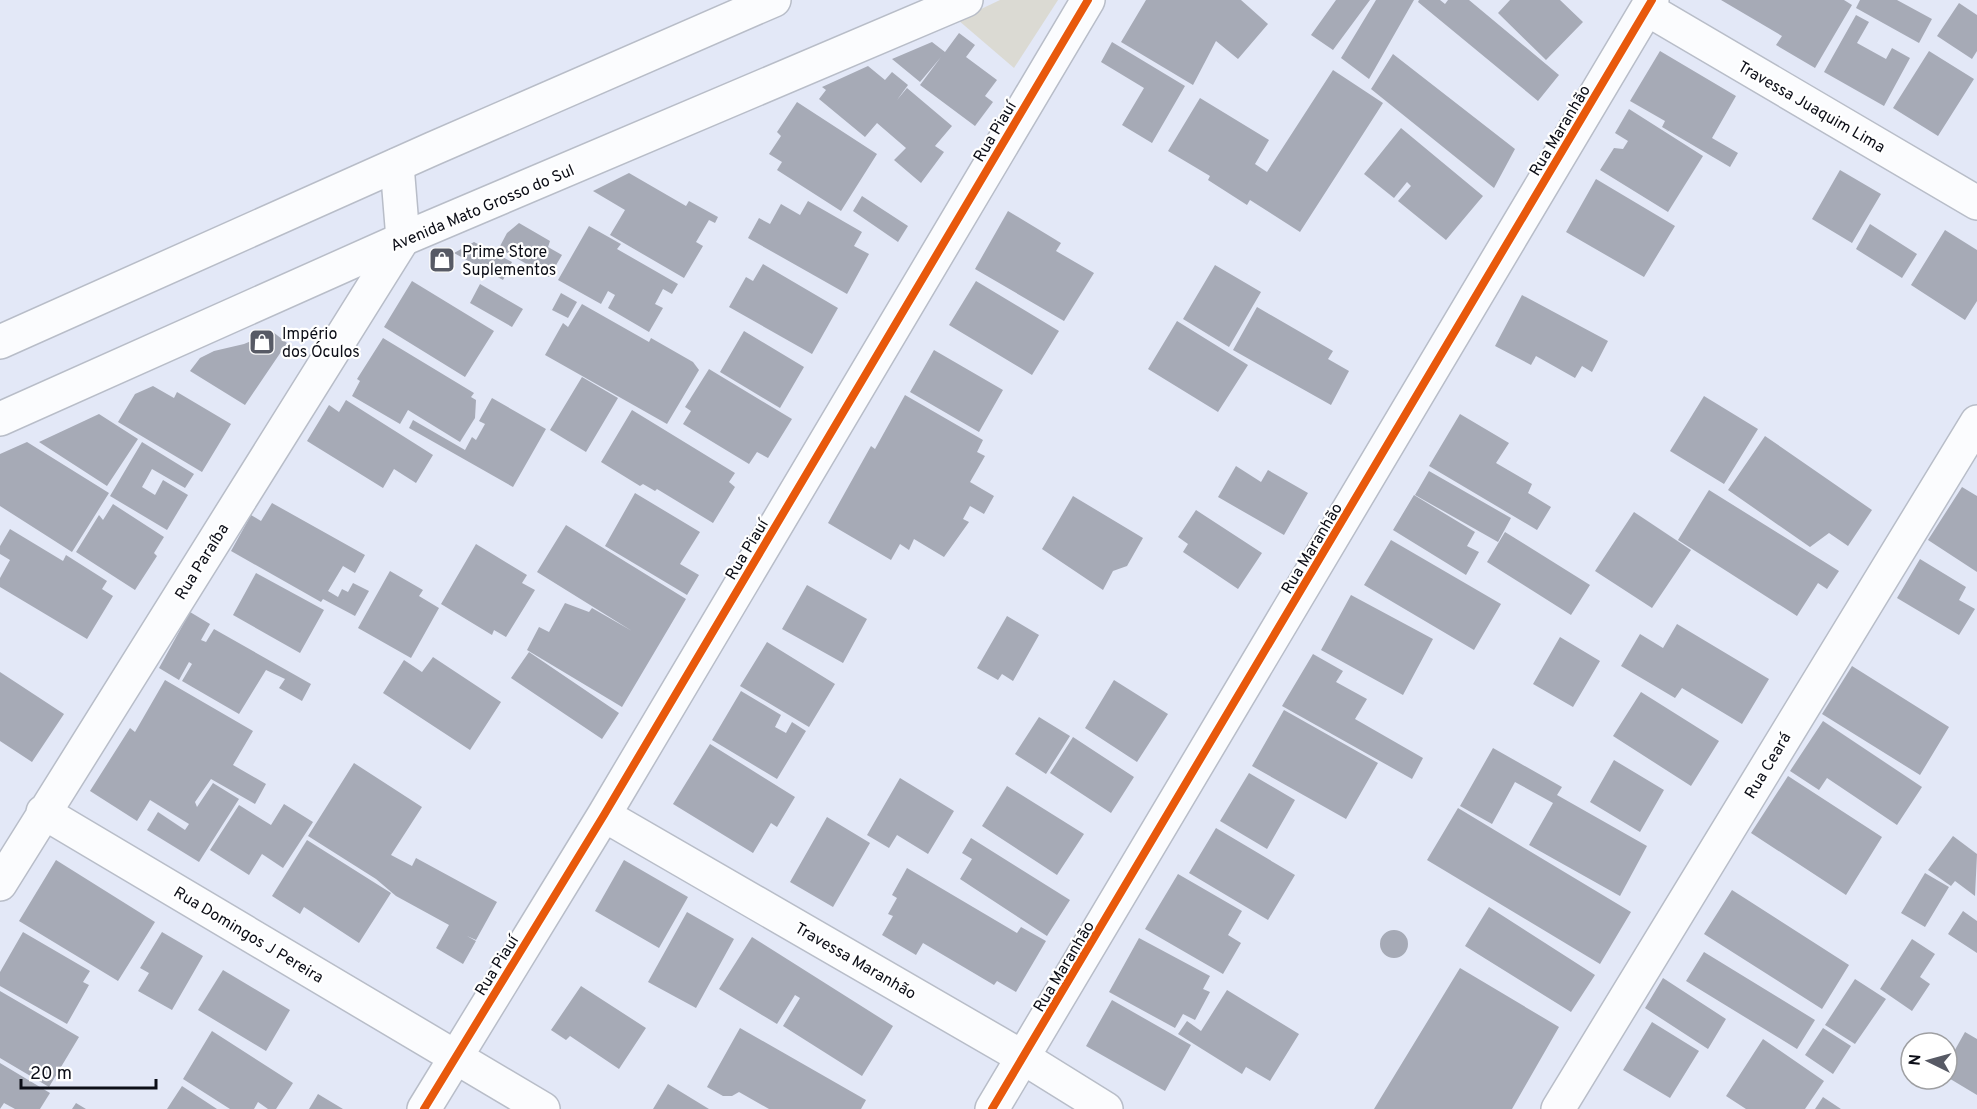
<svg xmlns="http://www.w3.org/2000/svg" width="1977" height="1109" font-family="Overpass,sans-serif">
<rect width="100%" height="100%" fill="#e3e8f7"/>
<path fill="#dbdad3" d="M1000,0H1058L1014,68L958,20Z"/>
<path fill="#a6aab6" d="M1146,0H1241L1268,24L1238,59L1216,41L1193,85L1121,42Z
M1336,0H1370L1333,50L1311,35Z
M1376,0H1414L1369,79L1341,58Z
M1419,0H1440L1445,4L1448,0H1469L1559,75L1538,101L1418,2Z
M1510,0H1560L1583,22L1546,60L1498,13Z
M1721,0H1844L1852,5L1815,68L1776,45L1782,36Z
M1860,0H1897L1932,19L1919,43L1856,8Z
M1959,3L1977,15V51L1972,59L1937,36Z
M1856,15L1869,22L1857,43L1886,59L1892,48L1910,58L1884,106L1824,72Z
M959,33L975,45L966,57L997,80L985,96L993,102L975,126L920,85L941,57L920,82L892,59L932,42L945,52Z
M1112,42L1185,86L1152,143L1122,125L1144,88L1101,62Z
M1660,51L1736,96L1712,138L1738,153L1730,167L1662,127L1665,121L1630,101Z
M1929,51L1974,79L1938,136L1893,108Z
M1393,54L1515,149L1494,188L1371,89Z
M868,66L885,80L892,72L908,85L897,100L907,88L952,126L935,146L944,152L921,183L894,160L906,148L877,123L865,137L819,99L826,90L822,87Z
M1333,70L1383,103L1300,232L1250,200L1247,205L1208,180L1210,176L1168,151L1200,98L1269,140L1255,164L1267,172Z
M797,102L877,154L841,211L777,170L782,162L769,154L781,136L777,132Z
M1629,109L1703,156L1668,212L1600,170L1614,148L1623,149L1628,141L1615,133Z
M1401,128L1483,196L1446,240L1398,201L1411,186L1407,182L1394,198L1364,174Z
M1840,170L1881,194L1852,243L1812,219Z
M629,173L686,206L689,201L718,217L715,223L709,220L696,242L703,246L684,278L610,235L625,210L593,191Z
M1596,179L1675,226L1644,277L1566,232Z
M862,196L908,226L898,242L853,211Z
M808,201L862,232L854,246L869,254L847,294L748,238L759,218L770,224L781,204L800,215Z
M1008,211L1061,243L1056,251L1094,273L1064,321L975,269Z
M519,223L550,241L548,247L562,255L549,277L499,248L507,233Z
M1870,224L1917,254L1902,278L1856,249Z
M589,226L621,244L617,249L678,284L672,294L663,289L655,304L663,308L649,332L608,308L615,295L608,291L601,304L558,280Z
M1945,230L1977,250V301L1965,320L1911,285Z
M474,242L512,262L503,280L454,253Z
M763,264L838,308L812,354L729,307L746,277L753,281Z
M1215,265L1261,292L1229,347L1183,319Z
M412,281L494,331L465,377L384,327Z
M976,281L1059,331L1032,375L949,325Z
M480,284L523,309L512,327L470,303Z
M561,293L577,302L568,318L552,310Z
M1522,295L1608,341L1592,372L1582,366L1575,378L1536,356L1531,365L1495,346Z
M582,304L649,342L651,338L693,362L699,370L667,424L545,355L563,323L568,327Z
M1257,307L1333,351L1328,359L1349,371L1331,405L1233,350Z
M1177,321L1248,365L1218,412L1148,369Z
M744,331L804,367L780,408L720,372Z
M273,332L287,343L245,405L190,371L200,358L214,351L244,344Z
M383,338L474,393L471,397L476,400L475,418L460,442L408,410L400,424L352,396L360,381L357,379Z
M934,350L1003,390L979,432L910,392Z
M709,369L792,419L768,458L757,452L749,464L683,424L691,411L685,407Z
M582,377L618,398L586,452L550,430Z
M153,386L174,398L177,392L231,424L202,472L118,422L135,394Z
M905,395L983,440L977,452L985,456L970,482L994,496L984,514L970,506L963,519L969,522L944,557L914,539L909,550L900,544L891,560L828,523L871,446L875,449Z
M1704,396L1758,429L1724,484L1670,451Z
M492,398L546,429L513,487L409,428L413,420L465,450L472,437L476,440L485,424L479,421Z
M346,400L433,455L416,483L394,469L383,488L307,441L329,405L339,412Z
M632,410L735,473L729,482L735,487L713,523L657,489L655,491L643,484L640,486L601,462Z
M99,414L138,439L107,486L39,442Z
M1460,414L1509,443L1496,463L1532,484L1528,493L1551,507L1537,530L1429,466Z
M1765,436L1872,510L1848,546L1829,533L1810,547L1728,490Z
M27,442L109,493L72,552L0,506V454Z
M142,442L194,474L185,488L152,469L142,487L155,495L163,480L188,495L167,530L110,496Z
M1236,466L1261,482L1268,470L1308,493L1284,535L1218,497Z
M1429,471L1511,518L1498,542L1415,495Z
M1962,487L1977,496V572L1928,540Z
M1709,490L1839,571L1827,589L1818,583L1797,616L1678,540Z
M635,493L700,532L680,564L699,575L687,595L605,546Z
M1414,495L1475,532L1467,546L1479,552L1466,575L1393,530Z
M1073,496L1143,538L1127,566L1113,571L1103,590L1042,549Z
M272,503L365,555L355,573L343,566L328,591L338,597L342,589L348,592L353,583L369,591L355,616L323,599L321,602L231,551L251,515L261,521Z
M113,504L164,537L154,553L157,556L135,590L76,552L99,515L103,520Z
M1196,510L1262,553L1238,589L1183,552L1188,544L1178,537Z
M1634,512L1691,550L1652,608L1595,571Z
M566,525L686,599L622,707L527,650L539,627L549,632L565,603L589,612L592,608L632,631L537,572Z
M10,529L63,561L66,555L107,581L102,589L113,596L87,639L0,587V578L10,560L0,554V546Z
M1505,532L1590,585L1571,615L1487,562Z
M1391,540L1501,604L1474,650L1364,585Z
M476,544L527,575L522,583L535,590L506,637L494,630L492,635L441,604Z
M1920,559L1966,587L1959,600L1975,609L1959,635L1897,598Z
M390,571L423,590L419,596L439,608L411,658L358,628Z
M256,573L324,610L300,653L233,615Z
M807,585L867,619L843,663L782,629Z
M1351,595L1433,639L1403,695L1321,650Z
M190,612L210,624L201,640L206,642L214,629L311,684L302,701L279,688L285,679L266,670L239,714L182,681L192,664L189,662L179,680L159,668Z
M1007,616L1039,635L1013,681L1002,674L998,680L977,668Z
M1677,624L1769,679L1742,724L1682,688L1675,698L1621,666L1640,634L1663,648Z
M1560,637L1600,661L1573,707L1533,684Z
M767,642L835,684L809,727L740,686Z
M529,652L619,713L602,739L511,678Z
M1313,654L1343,671L1336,682L1367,699L1355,719L1423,758L1412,779L1282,706Z
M433,657L501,702L470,750L383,693L404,660L422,672Z
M1852,666L1949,727L1920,775L1822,714Z
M0,672L64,714L32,762L0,741Z
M165,680L253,731L233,765L266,784L255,804L211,779L195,802L197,807L213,783L239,799L199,862L147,830L158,812L185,830L189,824L150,800L137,821L90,791L130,728L135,732Z
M1114,680L1168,714L1137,762L1085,728Z
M741,691L781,715L775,727L786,733L792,722L806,731L777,779L712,740Z
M1641,692L1719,741L1691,786L1613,736Z
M1284,710L1378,763L1346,819L1252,766Z
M1039,717L1070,736L1046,774L1015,754Z
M1823,721L1922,787L1897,825L1827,778L1819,790L1790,771Z
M1073,737L1134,777L1111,813L1050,773Z
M710,744L795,797L777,827L771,823L753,853L673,804Z
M1493,748L1562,787L1557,795L1647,846L1620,896L1529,845L1553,803L1515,782L1492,824L1460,806Z
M1614,760L1664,790L1640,832L1590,802Z
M354,763L422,807L391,855L412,866L416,858L497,902L476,940L467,936L476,941L463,964L436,948L449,925L396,896L376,879L308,836Z
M1249,773L1295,800L1267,849L1220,821Z
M1788,776L1882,837L1846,895L1751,833Z
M900,778L954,811L928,854L897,835L889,848L867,835Z
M1007,786L1084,834L1057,875L982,826Z
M284,804L313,822L283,868L262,854L249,875L210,850L239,805L271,825Z
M1458,808L1631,912L1600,964L1427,860Z
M827,817L870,843L833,907L790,882Z
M1216,828L1295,875L1268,920L1189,873Z
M1953,836L1977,854L1975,896L1955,881L1951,886L1928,870Z
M971,838L1070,900L1047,936L960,879L972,859L962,853Z
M307,840L391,893L359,943L304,907L300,914L272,896Z
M56,860L155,922L118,981L19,921Z
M624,860L688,897L659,948L595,911Z
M907,868L1017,933L1021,927L1046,941L1016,992L997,981L994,985L923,943L916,955L882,935L893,916L888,914L897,898L892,895Z
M1925,873L1949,887L1925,927L1901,913Z
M1178,874L1242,911L1228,935L1241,943L1223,974L1145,929Z
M1732,890L1849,965L1822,1009L1704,934Z
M1489,907L1595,975L1571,1012L1465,946Z
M1963,911L1977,921V953L1948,934Z
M687,912L734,939L696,1008L648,982Z
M1380 944a14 14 0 1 1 28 0a14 14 0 1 1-28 0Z
M23,932L90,971L83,982L89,985L67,1024L0,986V972Z
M162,932L203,956L172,1010L138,991L149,973L140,968Z
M752,937L893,1026L862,1076L783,1026L800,998L795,995L777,1024L719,989Z
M1139,938L1210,976L1203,989L1210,992L1195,1020L1183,1014L1175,1028L1109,992Z
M1912,939L1935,954L1920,977L1930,984L1912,1011L1880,989Z
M1704,952L1815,1020L1797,1049L1686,981Z
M1460,968L1559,1027L1512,1109H1374Z
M223,970L290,1010L266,1051L198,1010Z
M1663,978L1726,1019L1708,1049L1645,1008Z
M1855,979L1886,999L1855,1044L1825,1025Z
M581,986L646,1028L619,1069L570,1036L566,1040L551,1030Z
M1227,990L1299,1034L1270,1081L1246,1067L1242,1074L1178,1034L1187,1021L1201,1031Z
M0,991L79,1037L49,1087L0,1058Z
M1112,1000L1191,1045L1165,1091L1086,1046Z
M1652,1022L1699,1051L1670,1098L1623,1070Z
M740,1028L866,1100L861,1109H769L739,1092L732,1096H723L707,1087Z
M1823,1028L1851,1046L1833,1074L1805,1055Z
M212,1031L293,1083L276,1109H268L258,1102L254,1109H230L183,1079Z
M1965,1032L1977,1039V1095L1947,1077V1064Z
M1763,1039L1824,1081L1805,1109H1746L1726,1096Z
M0,1063L50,1093L40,1109H15L4,1103L0,1109Z
M668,1084L709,1109H653Z
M182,1086L217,1109H167Z
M318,1094L343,1109H309Z
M1823,1097L1841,1109H1815Z
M76,1103L86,1109H72Z"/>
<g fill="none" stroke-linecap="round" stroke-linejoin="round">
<g stroke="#b8bdc8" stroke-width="36">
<path id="minor" d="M1647,9L1977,203
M43,812L543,1109
M604,815L1024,1058L1106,1109
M0,884L403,239L397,165
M424,1109L604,815L1088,0
M992,1109L1652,0
M1558,1109L1977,422"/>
</g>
<g stroke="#b8bdc8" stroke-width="36">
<path id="secondary" d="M0,342L432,149L774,0
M0,419L403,239L966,0"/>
</g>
<use href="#minor" stroke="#fbfcfe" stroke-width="33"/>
<use href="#secondary" stroke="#fbfcfe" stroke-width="33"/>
<g stroke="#fff" stroke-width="11">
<path id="cycleway" d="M424,1109L604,815L1088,0
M992,1109L1652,0"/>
</g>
<use href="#cycleway" stroke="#e8590c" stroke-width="8"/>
</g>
<defs>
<g id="shop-square" transform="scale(1.35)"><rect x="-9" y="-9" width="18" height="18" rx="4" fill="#575a65" stroke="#fff"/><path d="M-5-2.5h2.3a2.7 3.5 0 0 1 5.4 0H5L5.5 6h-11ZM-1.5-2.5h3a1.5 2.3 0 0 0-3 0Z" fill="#fff"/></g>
</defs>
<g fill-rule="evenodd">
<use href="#shop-square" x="442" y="260"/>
<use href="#shop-square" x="262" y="342"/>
</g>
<g text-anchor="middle" stroke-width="4.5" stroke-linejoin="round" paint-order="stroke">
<g font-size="16" fill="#0c0e17" stroke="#fff">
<text transform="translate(1812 106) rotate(30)" y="6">Travessa Juaquim Lima</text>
<text transform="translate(1559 130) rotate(-59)" y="6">Rua Maranhão</text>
<text transform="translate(994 131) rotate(-59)" y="6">Rua Piauí</text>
<text transform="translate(482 207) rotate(-23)" y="6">Avenida Mato Grosso do Sul</text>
<text transform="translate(1311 548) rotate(-59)" y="6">Rua Maranhão</text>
<text transform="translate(746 549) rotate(-59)" y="6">Rua Piauí</text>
<text transform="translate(201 561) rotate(-58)" y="6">Rua Paraíba</text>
<text transform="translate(1767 765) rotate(-59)" y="6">Rua Ceará</text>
<text transform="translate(249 934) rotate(31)" y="6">Rua Domingos J Pereira</text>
<text transform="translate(856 960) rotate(30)" y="6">Travessa Maranhão</text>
<text transform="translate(496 965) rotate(-58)" y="6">Rua Piauí</text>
<text transform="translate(1063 966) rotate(-59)" y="6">Rua Maranhão</text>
</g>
<g font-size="16" fill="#0c0e17" stroke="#fff" text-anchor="start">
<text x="462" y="257">Prime Store<tspan x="462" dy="18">Suplementos</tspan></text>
<text x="282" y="339">Império<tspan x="282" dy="18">dos Óculos</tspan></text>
</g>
</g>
<g transform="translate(1929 1061) rotate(275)"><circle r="28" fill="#ffffff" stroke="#9e9fa2" stroke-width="1.5"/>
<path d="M0-4.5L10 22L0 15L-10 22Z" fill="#575a65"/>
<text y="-9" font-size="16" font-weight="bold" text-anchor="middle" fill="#0c0e17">N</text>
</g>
<path d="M21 1079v9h135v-9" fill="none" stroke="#0c0e17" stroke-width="3"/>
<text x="30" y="1079" font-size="18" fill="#0c0e17" stroke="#ffffff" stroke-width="4.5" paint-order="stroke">20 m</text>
</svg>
